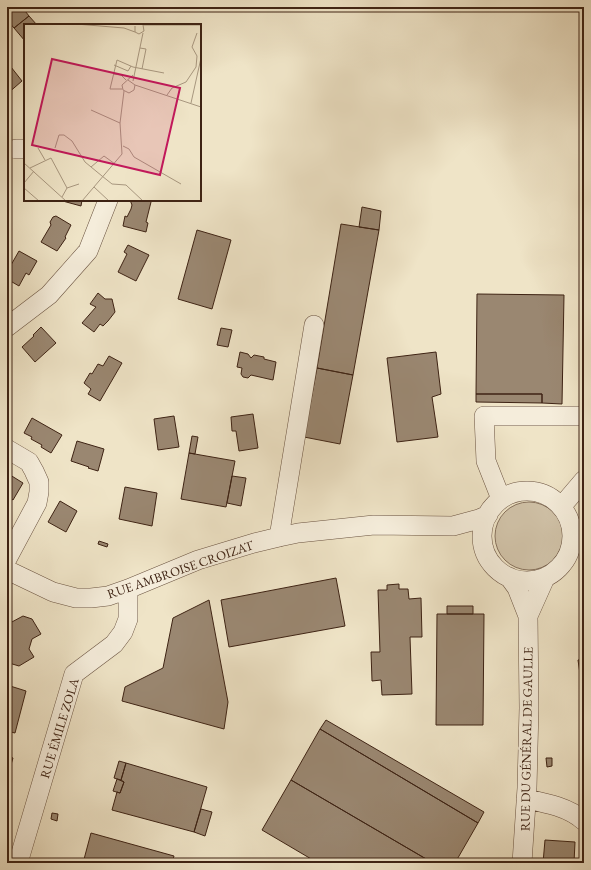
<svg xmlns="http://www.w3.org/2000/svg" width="591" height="870" font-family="'EB Garamond',serif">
<rect width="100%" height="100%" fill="#efe4c7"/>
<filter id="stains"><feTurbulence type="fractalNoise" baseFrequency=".005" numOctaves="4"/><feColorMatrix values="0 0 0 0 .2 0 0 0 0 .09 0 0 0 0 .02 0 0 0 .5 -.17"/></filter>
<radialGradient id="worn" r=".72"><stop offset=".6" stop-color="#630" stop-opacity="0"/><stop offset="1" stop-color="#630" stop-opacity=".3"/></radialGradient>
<path fill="#d1c3a9" stroke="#88735e" d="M495 536a34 34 0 1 1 68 0a34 34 0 1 1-68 0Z"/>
<path fill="#9a8771" stroke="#3e2314" d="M7,7H22L29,16L14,28L7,20Z
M29,16L37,25H25V41L14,28Z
M11,67L22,81L7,94V70Z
M59,200H82L81,206Z
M130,200H150L151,202L146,222L148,223L146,232L123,226L125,216L127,217L131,209L132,205Z
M362,207L381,211L379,230L359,227Z
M56,216L71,225L65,237L66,238L57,251L41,242L51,225L50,222L53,217Z
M341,224L379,230L353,375L317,368Z
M197,230L231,240L212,309L178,299Z
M128,245L149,255L136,281L118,272L127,254L124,252Z
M19,251L37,261L29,275L26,273L19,286L7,279V272Z
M98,293L105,299H112L115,312L108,321L103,326L100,324L94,332L82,323L96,307L90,304Z
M477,294L564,295L562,404L542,403V394H476Z
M41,327L56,343L35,362L22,347L34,336L33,335Z
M221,328L232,330L228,347L217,345Z
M240,352L248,354L251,358L254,355L264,357V359L276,362L273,380L251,375L248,378L243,377L241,374L242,368L237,367Z
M436,352L441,394L432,397L438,437L397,442L387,358Z
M109,356L122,363L100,401L88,394L91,389L84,383L90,373L92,374L98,364L103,366Z
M317,368L353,375L340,444L304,437Z
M476,394H542V403L476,402Z
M253,414L258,448L239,451L236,431H232L231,417Z
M174,416L179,447L158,450L154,419Z
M32,418L62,435L51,453L41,447L42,445L31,439L32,437L24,433Z
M192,436L198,437L195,454L189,453Z
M77,441L104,449L98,471L88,468L89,467L71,461Z
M189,453L235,461L226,507L181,499Z
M7,473L23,483L13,500L7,496Z
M232,476L246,478L241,506L227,503Z
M125,487L157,493L152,526L119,519Z
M60,501L77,511L66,532L48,522Z
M99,541L108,544L107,547L98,544Z
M336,578L345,626L229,647L221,600Z
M399,584V589H408L409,599L421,598L422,637H410L412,694L382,695L381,680L372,681L371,652H380L378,590H387V585Z
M209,600L228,702L224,729L122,701L125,687L163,668L173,618Z
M447,606H473V614H447Z
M437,614H484L483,725H436Z
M23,616L32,619L41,634L32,639L29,649L34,657L19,666L9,663L7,659V634L10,623Z
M584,659V702L578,660Z
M7,685L26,691L15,733L7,731Z
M326,720L484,812L478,823L320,729Z
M320,729L478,823L455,863H433L291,780Z
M7,756L13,758L7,778Z
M546,758H552V766L547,767Z
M119,761L126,763L121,780L114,778Z
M126,763L207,787L194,832L112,810L117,792L120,793L124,782L121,780Z
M117,779L124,782L120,793L113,791Z
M291,780L433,863H318L262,830Z
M201,809L212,812L205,836L194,832Z
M52,813L58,814L57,821L51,819Z
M91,833L174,856L172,863H83Z
M545,840L575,842L574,863H543Z"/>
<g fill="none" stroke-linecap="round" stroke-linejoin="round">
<g stroke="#6a5341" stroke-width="20">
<path id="minor" d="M16,149H25
M7,327L49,295L88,251L108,200
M7,449L29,462L34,471L39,482V492L37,503L7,559
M482 536a45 45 0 1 1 90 0a45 45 0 1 1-90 0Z
M501,499L486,461L484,416H584
M561,507L584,480
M279,537L314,325
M7,570L53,592L76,598H91L108,596L128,589L198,560L254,543L279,537L298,533L374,525L453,526L479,519L488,515
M509,577L517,588L528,616L529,708L527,788L522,863
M528,616L545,578
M526,799C546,803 568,807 584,821
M18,863L74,674L114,644L123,632L128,619V589"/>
</g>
<use href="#minor" stroke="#f5eddb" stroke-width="19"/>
</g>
<g text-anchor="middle" stroke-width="3.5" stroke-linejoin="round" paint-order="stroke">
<g font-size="13" fill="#3e2314" stroke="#f5eddb">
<text transform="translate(180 569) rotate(-19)" y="5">RUE AMBROISE CROIZAT</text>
<text transform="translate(59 728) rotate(-73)" y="5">RUE ÉMILE ZOLA</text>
<text transform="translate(526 739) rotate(-89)" y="5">RUE DU GÉNÉRAL DE GAULLE</text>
</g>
</g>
<g transform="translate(24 24)">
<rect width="177" height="177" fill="#efe4c7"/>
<path fill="none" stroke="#a8977f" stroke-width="1" d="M52,0L100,4L111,8M119,1H177M111,2V8L115,10L120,7L119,1M116,24L122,25L118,45M90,41L104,47L107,42M89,50L97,51L102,56M104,56L111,61L110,66L105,69L99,66L98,61L109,51M109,57L119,9M111,61L177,83M98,65H86L93,36L109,43L140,49M143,71L148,64L162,58L172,43L173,32L168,23L173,9M167,79L177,34M67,86L96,99M99,122L105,125L110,133L157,160M14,124L21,136M31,124L35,111H40L48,117L61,138L78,152L88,160L102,161L119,177M27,134L43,164L38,173M0,139L42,177M67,143L80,132L91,140M6,144L27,134M0,159L10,147M70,163L85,177M0,164L15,177M43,164L55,160M58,177L98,130L96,99L100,67"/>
<path fill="#c2185b" fill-opacity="0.15" stroke="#c2185b" stroke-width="2" d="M28,35L156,64L136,151L8,121Z"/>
<rect width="177" height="177" fill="none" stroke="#3e2314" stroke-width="2"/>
</g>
<rect width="591" height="870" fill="none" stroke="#efe4c7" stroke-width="24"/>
<rect x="8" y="8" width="575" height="854" fill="none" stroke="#3e2314" stroke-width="2"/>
<rect x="12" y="12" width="567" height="846" fill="none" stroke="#3e2314"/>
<rect width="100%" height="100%" filter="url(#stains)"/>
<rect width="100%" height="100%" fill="url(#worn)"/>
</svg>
